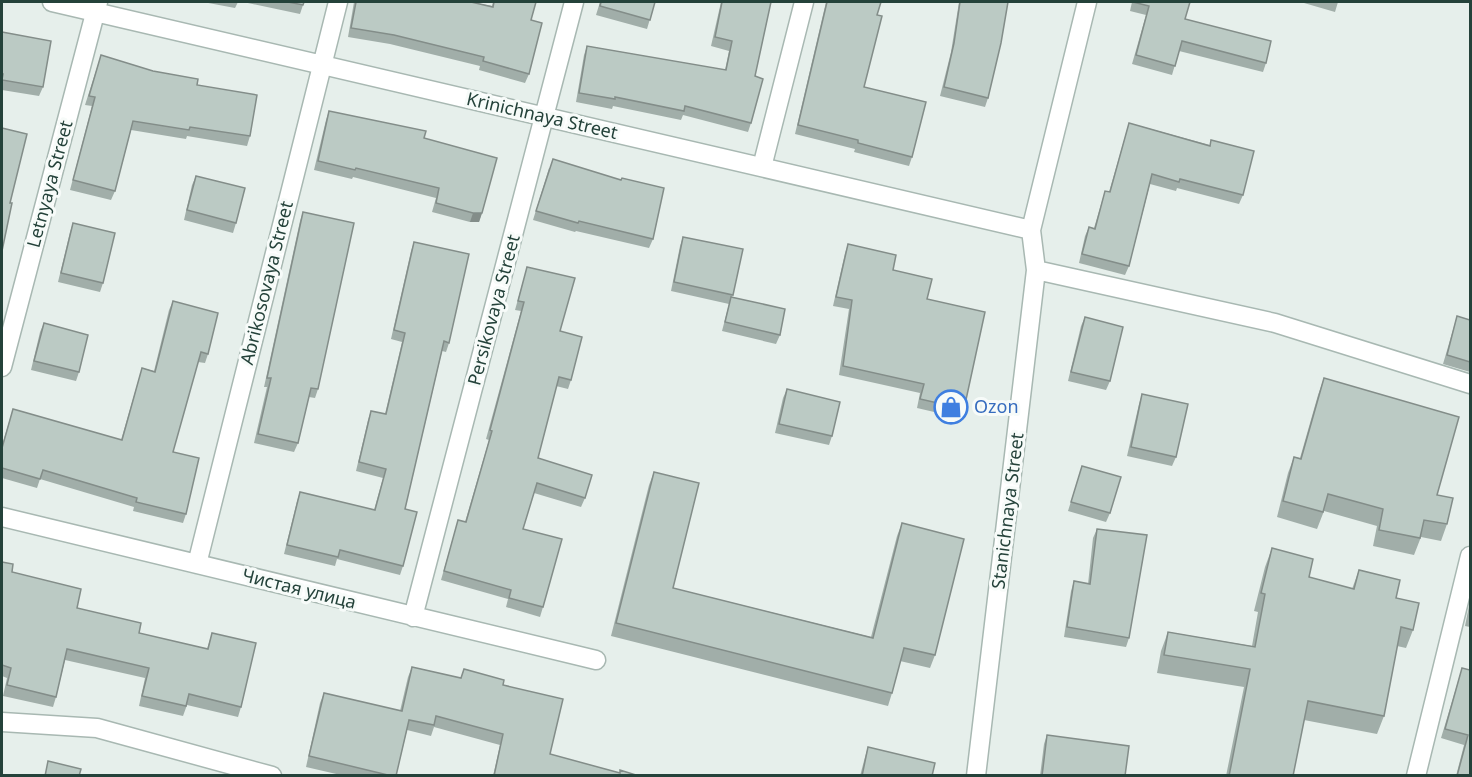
<svg xmlns="http://www.w3.org/2000/svg" width="1472" height="777" font-family="'Noto Sans',sans-serif">
<rect width="100%" height="100%" fill="#e6efeb"/>
<g fill="none" stroke-linecap="round" stroke-linejoin="round">
<g stroke="#a8b8b2" stroke-width="21">
<path id="street" d="M52,2L1031,230
M762,167L804,2
M1036,270L1275,323L1470,384
M2,367L98,2
M2,517L596,660
M197,564L338,2
M413,617L574,2
M2,722L97,728L272,776
M976,776L1036,270L1031,230L1087,2
M1416,776L1470,556"/>
</g>
<use href="#street" stroke="#fff" stroke-width="18"/>
</g>
<path fill="#a1aea9" d="M203,2H238L235,8Z
M243,2H304L300,14Z
M354,2H471L492,6L493,2H536L531,20L529,74L525,83L479,70L480,66L390,44L348,37Z
M600,2H655L647,29L596,15Z
M721,2H771L755,76L751,123L748,132L683,115L681,120L613,106L612,109L576,102L584,55L587,46L725,70L729,51L711,46Z
M826,2H881L877,15L864,87L912,157L909,166L854,152L855,149L795,134Z
M959,2H1008L988,98L985,107L940,96L951,52Z
M1132,2H1190L1185,19L1266,63L1263,72L1179,51L1172,75L1132,64L1146,15L1130,11Z
M1304,2H1338L1335,12L1304,3Z
M2,32L43,87L39,96L2,90Z
M101,55L197,85L250,136L247,146L187,136L186,139L131,130L115,191L111,200L70,190L92,106L85,105Z
M329,111L424,138L482,213L479,222H470L432,212L436,198L353,177L352,179L314,170L326,120Z
M1129,123L1210,145L1211,140L1243,195L1239,204L1177,188L1176,191L1150,184L1129,266L1125,275L1079,263L1085,236L1089,227L1094,228L1105,191L1109,192Z
M549,168L653,239L649,248L576,231L575,232L533,220Z
M196,176L236,223L233,233L184,220L192,185Z
M303,212L318,389L315,398L309,397L298,443L294,452L254,443L267,387H264L300,221Z
M73,223L103,283L100,292L58,282L70,232Z
M683,237L733,295L732,297L780,335L776,344L722,331L729,304L671,291L680,246Z
M414,242L449,343L446,352L442,351L405,509L403,566L400,575L337,559L335,566L284,554L297,501L300,492L374,510L383,478L356,471L368,420L371,411L385,414L402,342L391,339L411,251Z
M848,244L893,270L927,299L964,409L960,418L917,408L920,393L839,375L849,309L833,306L845,253Z
M527,267L560,331L571,380L568,389L556,386L538,458L585,498L581,507L534,493L523,529L543,607L540,617L506,607L508,599L441,580L458,520L465,522L489,440L486,439L521,311L515,310Z
M173,301L208,354L205,363L198,362L173,452L186,514L183,523L133,511L134,507L40,479L37,488L2,478V445L13,409L121,440L142,368L154,371L169,310Z
M1457,316L1470,320V372L1443,364Z
M1085,317L1110,381L1106,390L1068,381L1081,326Z
M44,323L79,372L76,381L31,370L40,332Z
M1324,378L1437,495L1447,524L1441,541L1421,537L1414,555L1373,546L1377,526L1324,511L1317,529L1277,517L1288,473L1294,457L1300,458L1318,395Z
M787,389L832,436L829,445L775,433L783,398Z
M1142,394L1176,457L1172,466L1127,456L1139,404Z
M1082,466L1110,513L1106,522L1068,511Z
M654,472L673,588L871,637L897,536L902,523L935,655L930,668L900,661L892,693L888,706L611,636L649,485Z
M1097,529L1129,638L1126,647L1064,637L1071,591L1074,581L1088,584L1093,538Z
M1272,548L1309,577L1352,589L1359,570L1396,598L1413,630L1406,648L1397,646L1384,716L1377,734L1304,720L1293,776H1226L1244,687L1157,673L1161,651L1168,632L1252,646L1258,612L1254,611L1265,567Z
M2,562L12,572L77,608L139,633L207,649L212,633L241,707L238,717L187,705L183,716L139,706L145,678L65,660L56,697L53,707L3,696L7,678L2,676Z
M1470,601V627L1465,626Z
M412,667L461,678L464,669L503,685L550,754L620,773L639,776H493L500,745L434,727L431,736L407,730L396,776H345L306,767L320,703L324,693L400,711L408,677Z
M1462,668L1470,776H1456L1464,745L1441,738Z
M1047,735L1125,776H1040L1044,744Z
M868,747L932,776H860L865,757Z"/>
<path fill="#838d89" d="M473,213H482L479,222H470Z"/>
<path fill="#bbcac4" stroke="#838d89" stroke-width="1.5" d="M288,2H304L303,5Z
M356,2H471L493,7L494,2H536L531,20L542,23L529,74L483,61L484,57L394,35L351,28Z
M601,2H655L650,20L600,6Z
M722,2H771L755,76L763,79L751,123L685,106L684,111L615,97V99L579,93L587,46L726,70L732,41L715,37Z
M827,2H881L877,15L882,16L864,87L926,102L912,157L858,143V140L798,125Z
M960,2H1008L1001,43L988,98L944,87L954,43Z
M1133,2H1190L1185,19L1271,41L1266,63L1182,41L1175,66L1136,55L1149,6Z
M2,32L51,41L43,87L2,80L3,74H2Z
M101,55L153,71L198,79L197,85L257,95L250,136L190,127L189,130L133,121L115,191L73,180L95,97L89,96Z
M329,111L426,131L424,138L497,158L482,213H473L436,203L439,188L356,168L355,170L318,161Z
M1129,123L1210,146L1211,140L1254,151L1243,195L1180,179L1179,182L1152,174L1129,266L1082,254L1089,227L1095,229L1105,191L1110,192Z
M2,128L27,134L10,203H12L2,251Z
M553,159L621,180L622,178L664,188L653,239L579,221L578,223L536,211Z
M196,176L245,188L236,223L187,210Z
M303,212L354,223L318,389L311,388L298,443L258,434L271,378H267Z
M73,223L115,233L103,283L61,273Z
M683,237L743,249L733,295L674,282Z
M414,242L469,254L449,343L444,341L405,509L417,512L403,566L340,550L338,557L287,545L300,492L375,510L386,469L359,462L371,411L386,414L405,333L394,330Z
M848,244L896,255L893,270L932,279L927,299L985,312L964,409L920,399L924,384L843,366L852,300L836,297Z
M527,267L575,278L560,331L582,337L571,380L559,377L538,458L592,475L585,498L537,483L523,529L562,539L543,607L509,598L511,590L444,571L458,520L466,522L492,431L490,430L524,302L518,301Z
M731,297L785,309L780,335L725,322Z
M173,301L218,313L208,354L201,352L173,452L199,458L186,514L136,502L137,498L43,470L40,479L2,468V448L13,409L122,440L142,368L155,372Z
M1457,316L1470,320V362L1447,355Z
M1085,317L1123,327L1110,381L1071,372Z
M44,323L88,335L79,372L34,361Z
M1324,378L1459,417L1437,495L1453,498L1447,524L1424,520L1420,538L1379,530L1383,509L1328,494L1323,512L1283,501L1294,457L1301,459Z
M787,389L840,402L832,436L779,424Z
M1142,394L1188,404L1176,457L1131,447Z
M1082,466L1121,477L1110,513L1071,502Z
M654,472L699,483L673,588L873,638L902,523L964,539L935,655L904,648L892,693L616,623Z
M1097,529L1147,535L1129,638L1067,627L1074,581L1090,584Z
M1272,548L1313,559L1309,577L1354,589L1359,570L1400,580L1396,598L1419,603L1413,630L1401,627L1384,716L1308,701L1293,776H1229L1250,669L1164,655L1168,632L1255,647L1265,594L1261,593Z
M2,562L13,564L12,572L81,589L77,608L141,623L139,633L208,649L212,633L256,643L241,707L189,694L186,706L142,696L149,668L67,649L56,697L7,685L11,668L2,665Z
M412,667L461,678L464,669L504,680L503,685L563,699L550,754L620,773V770L639,776H494L503,734L436,716L434,725L409,720L396,776H392L309,756L324,693L402,711Z
M1462,668L1470,670V776H1457L1468,735L1445,729Z
M1047,735L1129,746L1125,776H1042Z
M868,747L935,763L932,776H862Z
M48,761L81,769L79,776H45Z"/>
<defs>
<g id="shop-ring" transform="scale(1.725)"><circle r="9.5" fill="#f7fbf9" stroke="#3f7fe0" stroke-width="1.5"/><path d="M-5-2.5h2.3a2.7 3.5 0 0 1 5.4 0H5L5.5 6h-11ZM-1.5-2.5h3a1.5 2.3 0 0 0-3 0Z" fill="#3f7fe0"/></g>
</defs>
<g fill-rule="evenodd">
<use href="#shop-ring" x="951" y="407"/>
</g>
<g text-anchor="middle" stroke-width="6" stroke-linejoin="round" paint-order="stroke">
<g font-size="18" fill="#24423a" stroke="#f7fbf9">
<text transform="translate(542 116) rotate(13)" y="6">Krinichnaya Street</text>
<text transform="translate(50 184) rotate(-75)" y="6">Letnyaya Street</text>
<text transform="translate(267 283) rotate(-76)" y="6">Abrikosovaya Street</text>
<text transform="translate(494 310) rotate(-75)" y="6">Persikovaya Street</text>
<text transform="translate(1008 511) rotate(-83)" y="6">Stanichnaya Street</text>
<text transform="translate(299 589) rotate(14)" y="6">Чистая улица</text>
</g>
<g font-size="18" fill="#366cbe" stroke="#f7fbf9" text-anchor="start">
<text x="974" y="413">Ozon</text>
</g>
</g>
<rect width="1472" height="777" fill="none" stroke="#24423a" stroke-width="6"/>
</svg>
